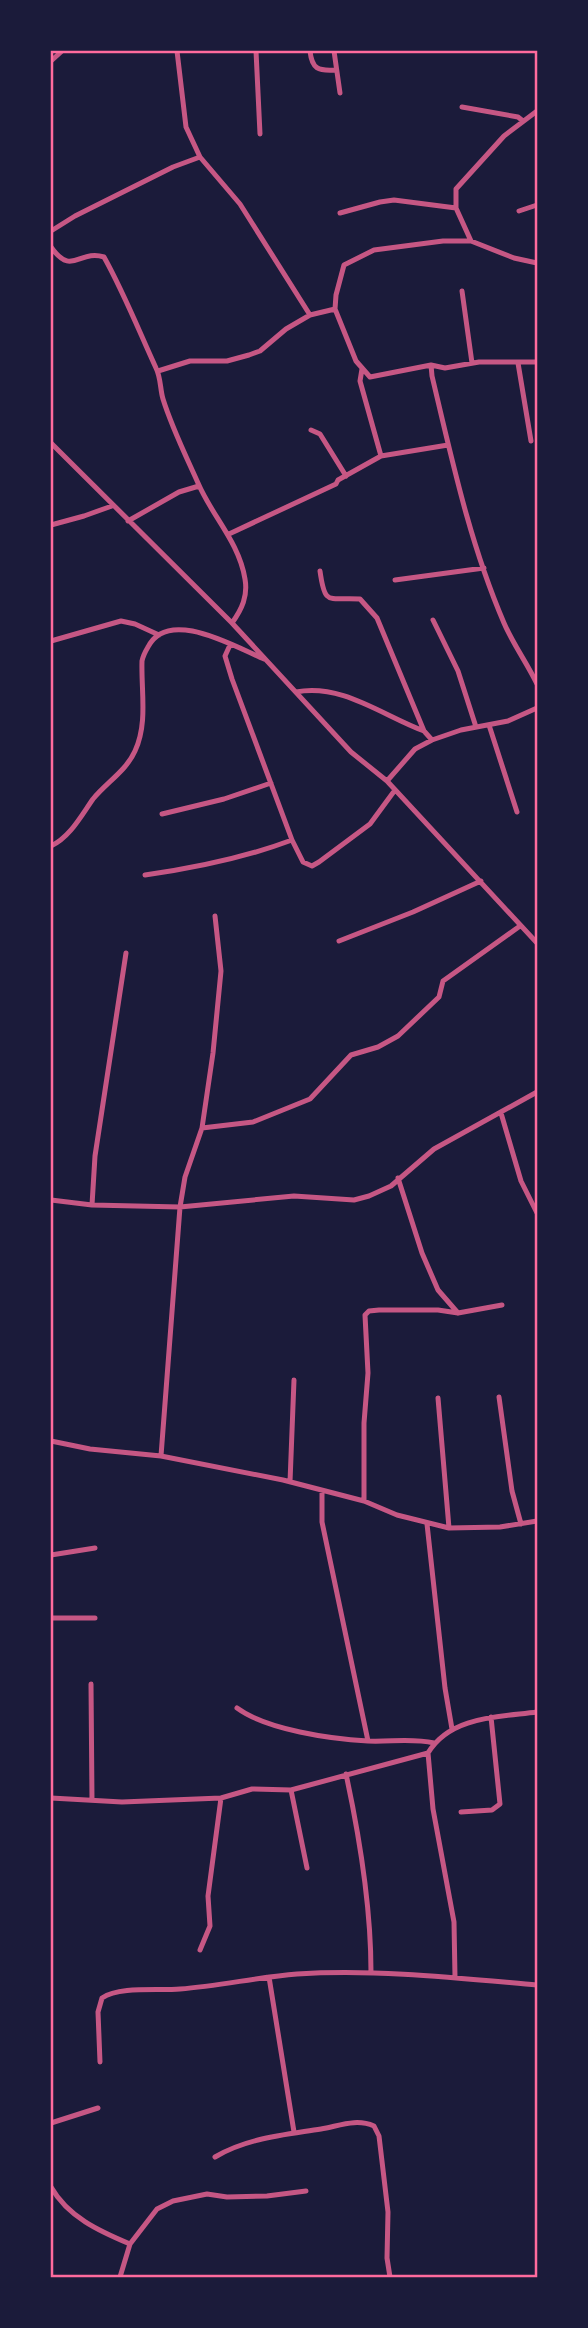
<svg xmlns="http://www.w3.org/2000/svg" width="588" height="2328" font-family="'Nunito Sans',sans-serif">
<rect width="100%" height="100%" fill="#1b1b3a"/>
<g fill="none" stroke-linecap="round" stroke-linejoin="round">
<path stroke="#c65784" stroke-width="5" d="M177,51L186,127L200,157L240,204L310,315
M256,51L260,134
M310,51C312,69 318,71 335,70
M334,51L340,93
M51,61L62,51
M462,107L518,117L523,121
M519,211L537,205
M340,213L380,202L394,200L456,208
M51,231L75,216L173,167L200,157
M471,241L456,208V189L504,136L537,111
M51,247C72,277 79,249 104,257C124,293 139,331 156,368C161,378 160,389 163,399C172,428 186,456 198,483C212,516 239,542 245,579C248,596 242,609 232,623
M537,263L514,258L471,241H443L374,250L344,265L336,295L335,309L356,361L370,377L431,365L445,368L479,362H537
M462,291L472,363
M518,363L531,441
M431,365L432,376C452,460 470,544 504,623C513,644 527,663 537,684
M362,369L360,381L381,456
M158,371L190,361H227L249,355L260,351L286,329L310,315L335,309
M311,430L320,434L346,476
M51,443L232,623L351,752L387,781L537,943
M128,521L179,492L199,486
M51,525L84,516L112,506
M229,534L336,484L338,480L381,456L448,445
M320,571C325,607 328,597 360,599L377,618L424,731
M395,580L484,568
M433,620L458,671L476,727
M51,641L121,621L135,624L159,635
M230,645L225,656L232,679L292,840L303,862L312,866L319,862L370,824L395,790
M296,692C342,683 383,716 424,731L432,740
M489,725L517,812
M387,781L415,749L432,740L461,730L508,721L537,708
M162,814L224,799L271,783
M51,846C70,837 81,816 93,799C107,782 126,771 135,751C148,723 141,691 142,661C143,656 145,652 148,647C168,607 235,647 264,659
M145,875C195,868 244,858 292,840
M339,941L413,912L481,881
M501,1113L521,1181L537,1213
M202,1128L253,1122L310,1099L351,1055L378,1047L398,1036L439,997L443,981L520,926
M398,1178L422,1253L438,1290L458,1313
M51,1200L92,1205L180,1207L294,1196L354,1200L369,1196L391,1186L434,1149L537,1092
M92,1205L95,1156L126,953
M499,1397L512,1491L521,1524
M438,1398L449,1528
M51,1441L90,1449L161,1456L283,1480L364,1501L397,1515L449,1528L500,1527L537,1521
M161,1456L180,1207L185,1177L202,1128L213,1053L221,971L215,916
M290,1482L294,1380
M322,1491V1522L368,1741
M364,1501V1423L368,1373L365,1315L369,1311L379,1310H438L458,1313L502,1305
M427,1524L445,1688L452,1729
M51,1555L95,1548
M51,1618H95
M91,1684L92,1800
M237,1708C267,1730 331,1739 368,1741C391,1742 412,1738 434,1743
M428,1753L433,1809L454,1922L455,1977
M346,1774C360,1839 371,1906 371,1972
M291,1790L307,1868
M51,1798L122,1802L221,1798L252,1789L291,1790L428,1753C450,1716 499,1717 537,1712
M461,1812L492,1810L500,1804L491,1717
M200,1950L210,1926L208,1896L221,1798
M269,1977L294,2132
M100,2062L98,2012L102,1998C120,1986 158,1991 180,1989C220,1986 258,1977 297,1974C377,1969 458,1978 537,1985
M51,2123L98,2108
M215,2157C247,2138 284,2135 321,2129C339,2126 356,2118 374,2126L379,2136L388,2212L387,2258L390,2277
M51,2187C68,2217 99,2231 130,2244
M120,2277L130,2244L157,2209L173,2201L207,2194L227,2197L267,2196L306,2191"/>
</g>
<rect width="588" height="2328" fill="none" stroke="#1b1b3a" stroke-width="105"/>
<rect x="52" y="52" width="484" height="2224" fill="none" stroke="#ff6b9d" stroke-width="2.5"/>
</svg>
